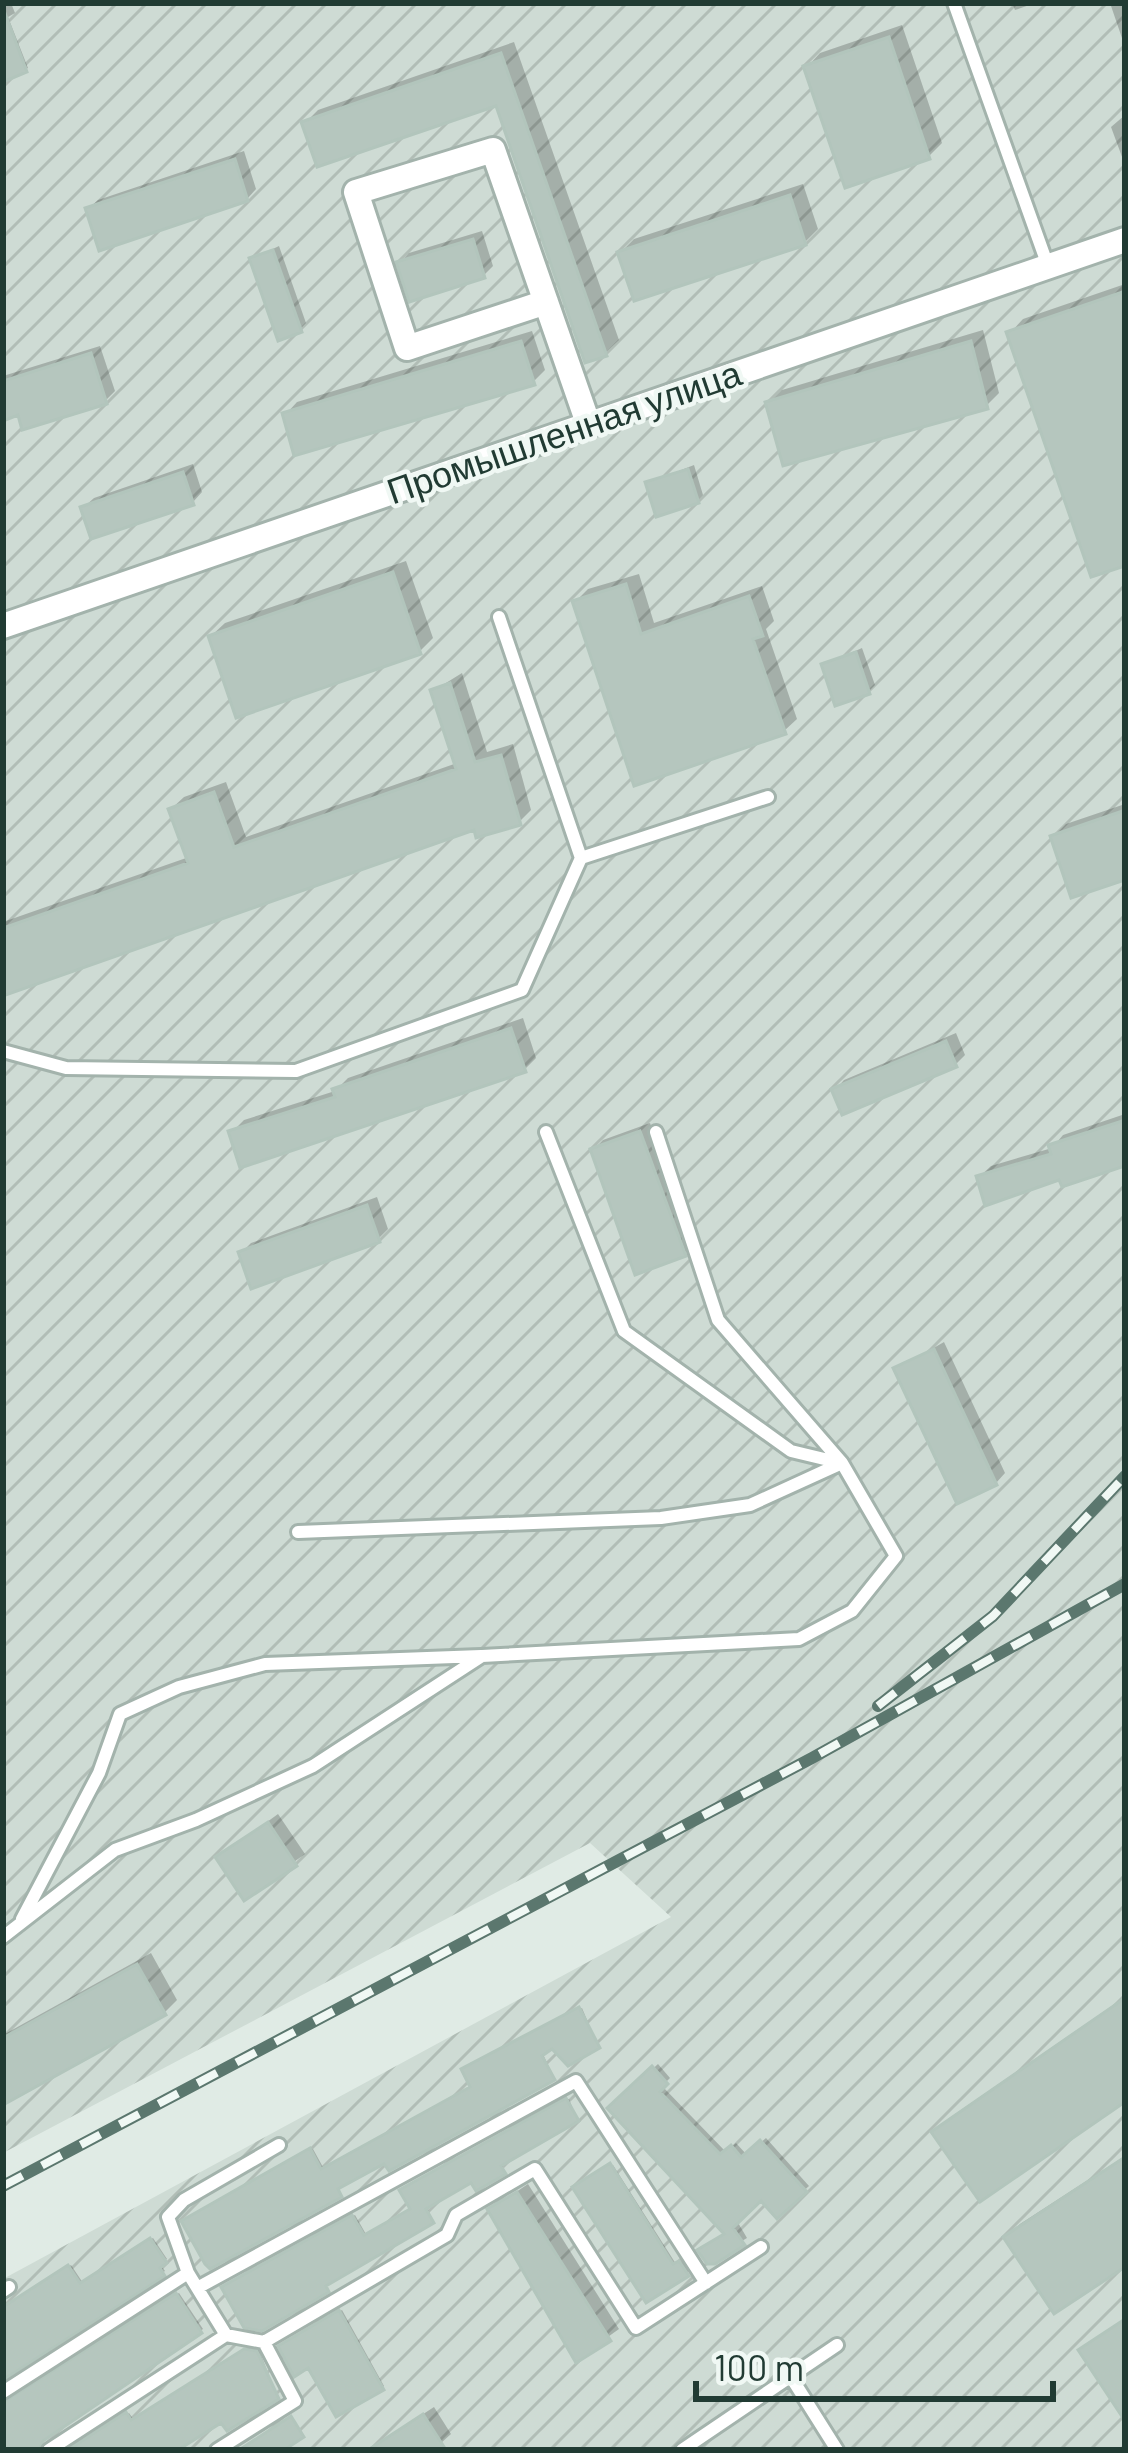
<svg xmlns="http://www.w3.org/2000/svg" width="1128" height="2453" font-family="Barlow,sans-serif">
<defs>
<pattern id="industrial-furrows" width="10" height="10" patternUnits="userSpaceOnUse" patternTransform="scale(3)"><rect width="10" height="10" fill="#cedbd4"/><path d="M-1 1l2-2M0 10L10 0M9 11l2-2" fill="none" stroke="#b1bdb6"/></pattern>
</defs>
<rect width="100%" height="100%" fill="#e0ebe5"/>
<path fill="url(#industrial-furrows)" d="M3,3H1125V2450H3V2279L671,1917L590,1843L3,2153Z"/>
<path fill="#0003" d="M3,3H11L15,13L8,17L28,68L3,79Z
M1012,3H1035L1015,10Z
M1110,3H1125V44H1124Z
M902,25L942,143L929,156L807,67L820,53Z
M514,42L619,340L605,353L498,102L305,123L318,110Z
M1125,115V165L1111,127Z
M244,151L256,189L247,199L88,209L98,200Z
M803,184L818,229L805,242L621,252L634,239Z
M482,231L493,266L483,276L400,263L409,253Z
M279,246L306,323L300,329L252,259Z
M1125,284V562L1010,333L1023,319Z
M983,330L999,393L986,406L769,403L782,390Z
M532,331L545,370L533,382L286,414L297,402Z
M100,346L115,391L105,401L3,417V376Z
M193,464L202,492L193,502L84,507L94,498Z
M694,465L703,495L697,501L648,483Z
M406,561L433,638L419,652L211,636L225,623Z
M639,574L654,623L762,586L774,621L766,629L797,719L784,731L575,602L588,589Z
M862,648L875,685L869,691L824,665Z
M462,673L487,752L513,744L531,810L519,822L476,827L3,987V922L189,857L171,809L184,797L226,782L246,837L457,763L433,691Z
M1125,804V876L1053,837L1066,824Z
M523,1018L536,1058L524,1070L232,1132L244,1120L335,1091L348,1078Z
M956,1033L965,1055L955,1065L835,1090L844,1080Z
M1125,1114V1162L1061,1176L979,1177L991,1166L1052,1148L1063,1135Z
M650,1123L694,1244L684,1253L593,1150L603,1140Z
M377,1197L388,1229L378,1239L241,1253L251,1243Z
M944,1342L1005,1473L996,1483L897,1369Z
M278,1814L305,1854L245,1897L219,1857Z
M151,1953L177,2000L164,2013L3,2102V2035Z
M1125,1997V2099L935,2132L948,2119Z
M582,2008L598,2046L552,2044L542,2052L554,2078L338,2186L340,2194L187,2219L313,2149L324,2169L474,2087L467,2067Z
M658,2064L670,2078L662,2086L726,2152L736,2143L747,2155L766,2138L809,2186L777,2215L761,2196L737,2221L747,2238L708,2261L728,2233L611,2108Z
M569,2099L577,2119L501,2162L504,2171L472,2179L427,2206L432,2221L326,2282L327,2290L226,2286L355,2215L367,2236L414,2208L405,2188Z
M1125,2156V2264L1007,2237L1020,2224Z
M613,2165L676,2264L682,2261L689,2271L647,2299L576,2188Z
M528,2184L619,2329L577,2359L491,2209Z
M153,2238L167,2259L160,2264L165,2271L3,2376V2309L71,2265L83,2283Z
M179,2293L203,2329L44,2437L41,2450H3V2397L13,2400Z
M342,2310L384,2386L382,2388L309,2364L284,2344Z
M248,2348L259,2350L277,2396L222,2419L172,2450H71L129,2413L134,2420Z
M434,2407L451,2434L441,2443L431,2450H368Z"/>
<path fill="#b5c6be" stroke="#b2c5bc" stroke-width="3" d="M5,13L27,72L3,82V14Z
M889,37L930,159L845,188L803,66Z
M501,53L607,356L585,363L496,106L317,167L301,122Z
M235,159L248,201L99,251L85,208Z
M790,195L806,245L634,301L617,252Z
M473,239L485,278L409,302L396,262Z
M273,250L302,332L278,341L249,258Z
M1125,291V566L1091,577L1006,332Z
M521,341L535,385L294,456L282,413Z
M971,341L988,409L783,466L765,402Z
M91,353L107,404L22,430L18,415L3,421V381Z
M688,469L699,503L656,517L645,482Z
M183,472L194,505L91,539L80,507Z
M393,572L421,654L236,718L208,636Z
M626,584L641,634L749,596L763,636L753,639L786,734L634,786L572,601Z
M856,652L870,694L835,706L821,664Z
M450,683L475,762L501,755L521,825L476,838L474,830L3,996V928L188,863L168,809L214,792L234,847L456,769L430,690Z
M1125,810V880L1071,898L1050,836Z
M511,1028L526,1072L240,1168L228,1131L335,1097L332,1089Z
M946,1041L957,1067L842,1115L831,1089Z
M1125,1120V1166L1062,1187L1059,1180L985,1206L976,1176L1051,1154L1048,1145Z
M640,1131L686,1256L635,1275L590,1149Z
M367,1205L380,1242L251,1289L238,1252Z
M934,1349L997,1485L957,1504L893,1368Z
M268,1822L297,1866L244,1901L215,1857Z
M137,1964L166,2015L3,2105V2038Z
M1125,1998V2102L980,2202L931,2132Z
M579,2007L600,2048L568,2066L552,2049L542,2056L555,2080L389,2171L384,2164L338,2189L342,2197L210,2269L205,2264L181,2221L310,2148L321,2169L470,2087L461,2069Z
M652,2066L668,2084L660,2092L720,2154L731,2145L741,2157L760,2140L807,2192L777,2219L761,2201L733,2228L745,2245L715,2264H707L697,2250L724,2234L607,2108Z
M566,2098L579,2121L501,2166L506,2174L476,2191L471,2183L426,2209L434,2223L326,2286L329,2292L262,2331L244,2328L221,2287L352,2215L364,2235L410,2209L399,2190Z
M1125,2157V2267L1054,2314L1003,2237Z
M610,2163L673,2264L679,2261L689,2276L646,2303L572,2187Z
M517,2192L611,2341L576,2363L487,2209Z
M150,2238L167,2263L160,2268L165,2276L3,2380V2307L68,2265L80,2283Z
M176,2293L202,2333L43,2441L39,2450H3V2402Z
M339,2310L384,2390L336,2417L308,2368L294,2377L278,2346Z
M1125,2319V2421L1078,2350Z
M244,2349L257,2351L279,2399L227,2431L221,2423L178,2450H68L126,2412L131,2420Z
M423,2414L446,2450H368Z
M291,2416L304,2437L284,2450H239Z"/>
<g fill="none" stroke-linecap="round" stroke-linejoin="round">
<g stroke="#a3b3ac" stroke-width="18">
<path id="lane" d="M954,3L1048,266
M581,858L768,797
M3,1051L66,1068L296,1071L522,990L581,858L499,617
M546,1132L624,1331L791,1451L841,1463
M298,1532L661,1518L750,1505L842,1463
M22,1919L99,1773L120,1714L179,1687L265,1664L481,1656
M3,1937L115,1850L196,1820L313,1766L482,1656L799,1639L852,1611L896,1556L842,1463L718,1320L656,1132
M199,2287L576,2081L706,2283
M3,2291L9,2287
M264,2342L447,2235L456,2215L535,2169L636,2328L761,2247
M791,2377L837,2450
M3,2392L188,2273
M49,2450L226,2335
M217,2450L295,2401L264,2342L226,2335L188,2273L168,2217L184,2200L279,2145
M682,2450L837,2345"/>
</g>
<g stroke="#a3b3ac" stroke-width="30">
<path id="street" d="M546,302L407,348L356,192L493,150L588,423
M3,626L1125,240"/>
</g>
<use href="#lane" stroke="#fff" stroke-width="12"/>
<use href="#street" stroke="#fff" stroke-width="24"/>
<g stroke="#5b776e" stroke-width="12">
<path id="rail" d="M878,1706L993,1616L1125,1476
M3,2186L812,1758L1125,1584"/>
</g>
<use href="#rail" stroke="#f0f8f4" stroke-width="8" stroke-dasharray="22" stroke-linecap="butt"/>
</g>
<g text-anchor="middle" stroke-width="9" stroke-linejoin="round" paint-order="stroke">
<g font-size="36" fill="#213b33" stroke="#f0f8f4">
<text transform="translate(564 432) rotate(-19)" y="13">Промышленная улица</text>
</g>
</g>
<rect width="1128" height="2453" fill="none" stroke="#213b33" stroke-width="12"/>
<path d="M696 2381v18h357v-18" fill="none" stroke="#213b33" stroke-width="6"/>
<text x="714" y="2381" font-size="36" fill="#213b33" stroke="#f0f8f4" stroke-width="9" paint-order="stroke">100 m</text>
</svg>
